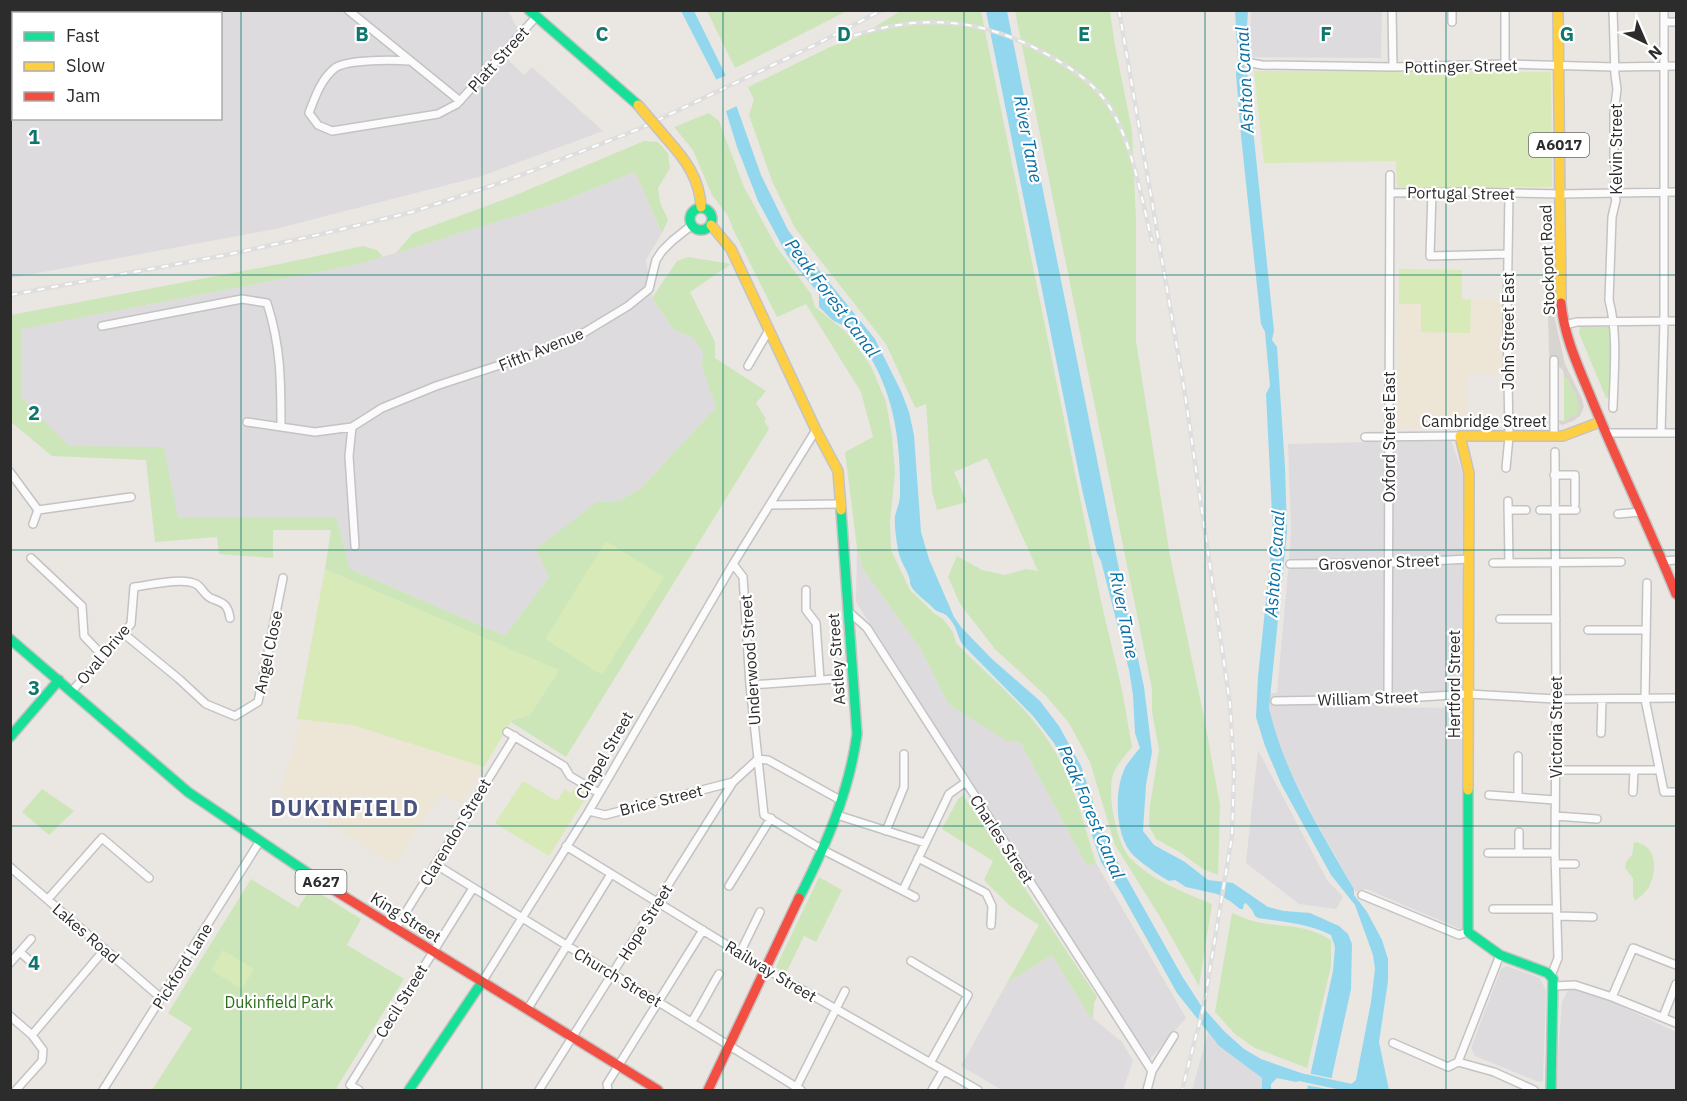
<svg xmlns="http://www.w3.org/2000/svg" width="1687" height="1101" font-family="'IBM Plex Sans',sans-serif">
<rect width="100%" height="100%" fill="#eae6e2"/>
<path fill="#dedbde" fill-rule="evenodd" d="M11,11H508L518,29L499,51L524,75L532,67L603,131L482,176L275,229L11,278ZM14,14H220V118H14Z
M1251,11H1382L1381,58L1249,57Z
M635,172L662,233L646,260L652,298L674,330L694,338L703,352L702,367L716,407L641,488L619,501L597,502L549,577L505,636L350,569L336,517L178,518L164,447H69L21,397L20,329L360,264L560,202Z
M1451,440L1463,475L1462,569L1465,570L1463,691L1381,694L1380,707L1464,708L1463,930L1366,889L1356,892L1316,822L1290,770L1274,731L1269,708L1270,693H1277L1290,550L1291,528L1288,444Z
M857,548L863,569L920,648L948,704L1020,742L1087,866L1096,863L1186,1018L1150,1059L856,602Z
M1258,750L1327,880L1343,897L1336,909L1299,904L1246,863Z
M1052,955L1088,1014L1122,1042L1133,1061L1123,1090H1002L961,1066L1007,983Z
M1507,966L1540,978L1546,991L1543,1081L1539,1082L1475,1056L1471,1048L1501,969Z
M1569,988L1589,991L1676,1032V1090H1555L1562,1002Z
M1208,1033L1219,1046L1262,1078V1090H1192Z"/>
<path fill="#ede5d6" d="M1399,269L1462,270V300H1503L1502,374H1467L1466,429L1398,428Z
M301,720L353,725L484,767L461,803L441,793L395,864L280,793Z"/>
<path fill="#cce6ba" d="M902,10L981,11L1101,601L1122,690L1132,747C1125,756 1114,767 1112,779C1108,798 1117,846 1131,859C1153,881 1183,892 1212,904L1199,986L1160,917L1115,845L1090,762L1069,723L1046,696L995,649L960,604L948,577L957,556L982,570L1005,575L1026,569L1038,571L987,458L954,472L967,502L937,510L932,491L926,404L916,408L914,405L886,344L795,228L772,181L749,115L754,100L748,87L830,47L859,37Z
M707,11H847L735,68Z
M1015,11H1110L1115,46L1132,131L1136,220V341L1170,556L1204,717L1220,805L1218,875L1203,869L1178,851L1156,839L1149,826L1150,805L1159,750L1152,712V689Z
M709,113L719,121L744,187L776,246L811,294L815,307L846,332L871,366L886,402L892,436L895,473L890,521L891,550L910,590L935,614L943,619L953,632L956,643C986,674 1021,701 1045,736C1072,774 1082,819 1096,863L1087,866L1020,742L1007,741L948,704L920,648L863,569L857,548L845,452L873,437L861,392L806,304L777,317L733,229L728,216L712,195L693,150L674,127Z
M644,141L658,142L668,153L670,168L658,188L660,202L668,220L662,233L635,172L560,202L396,253L413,233L511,197Z
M363,246L377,250L383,257L360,264L21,329V397L69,446L164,447L178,517H336L350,569L505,636L549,577L536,549L597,502L619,501L641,488L716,407L702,367L703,352L694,338L674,330L652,298L677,261L688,257L731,264L690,292L715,342V358L766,391L756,403L766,419L764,420L769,429L566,757L511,722L513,720L530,715L559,670L487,646L463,629L325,569L331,530H273V558L219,554L217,537L155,542L146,460L52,456L11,422V315L280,264Z
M1580,327H1611L1610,398H1606L1579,333Z
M1564,377H1566C1570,386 1586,404 1577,414C1574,417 1567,419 1564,421Z
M42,789L74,811L49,835L22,812Z
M963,795L1097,997L1094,1003L1093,1018L1088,1014L1052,955L1007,983L1039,925L1010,906L984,880L993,861L942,829L958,799Z
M1634,842C1658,845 1657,870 1649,887C1646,892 1640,897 1635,901L1633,895V878L1625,868L1626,862L1632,855Z
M819,877L842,890L816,942L804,936L786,973L776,967Z
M251,879L298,908L311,888L361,919L347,945L404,979L337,1087V1090H152L192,1028L168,1013Z
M1232,913C1238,915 1243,918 1249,920C1280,929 1300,921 1331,940V966L1307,1068L1255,1048L1235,1034L1215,1012Z"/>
<path fill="#d7eab8" d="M1254,71L1551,72L1552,187H1397L1396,161L1264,163Z
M1399,269L1462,270V299L1471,300L1470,333L1421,332V304H1399Z
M606,541L664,577L602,675L545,639Z
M325,569L559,670L530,715L512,720L484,767L353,725L297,719Z
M523,781L557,801L565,789L571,793L576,787L588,794L549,856L495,823Z
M223,950L254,969L242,989L211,970Z"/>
<path fill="#d8d4d0" d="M1553,311L1565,364L1582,399L1584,407L1580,416L1573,421L1562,425L1558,422L1557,420L1564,421L1577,414L1579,407L1576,395L1566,377H1564L1563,370L1558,366L1557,358L1554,357L1551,429L1548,314Z"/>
<path fill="#93d7ee" d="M681,11H694L725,74L761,175L788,230L806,254L875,339L901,391L909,412L914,435L921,532L929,559L954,617L961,627L992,659L1040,701L1059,726L1081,766L1107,843L1182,976L1200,1004L1224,1031L1244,1049L1261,1059L1301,1073L1305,1079L1296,1082L1277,1078L1271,1084V1090H1262V1078L1219,1046L1177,993L1120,891L1101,862L1073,779L1054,743L1033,716L963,645C957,637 958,628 949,618C945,612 938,613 934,609C927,601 916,595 911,586C909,582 911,582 909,577C907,570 902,564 900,557C897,548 894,525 895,516C897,508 900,503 900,494C901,435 892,377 851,331C846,326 842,325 836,322C830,319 824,311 819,307V294L787,255L758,201L737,147L716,79Z
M986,11H1007L1117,559L1144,687L1152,752L1146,785L1143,831L1154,845L1185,862L1208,880L1233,883L1268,907L1284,911L1310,913L1339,926L1348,934L1352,944L1351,989L1329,1090H1307L1333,971L1335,947L1331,935C1307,923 1284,922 1258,918L1255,916L1252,910L1246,903L1244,904L1243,909H1240L1230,901L1217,894L1186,887L1175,880L1169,881C1157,874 1144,865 1134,856C1115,838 1114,793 1124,770C1127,763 1135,754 1140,748L1135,733L1133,695L1129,670L1101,561L1097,553L1082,489Z
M1235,11H1248L1245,56L1242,59V64L1247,71L1274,331L1272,340L1277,347L1285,467L1287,532L1269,708C1284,773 1321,832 1354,889V895L1367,912L1382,940L1388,959V981L1379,1042L1389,1090H1347L1339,1088L1337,1086L1340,1084L1349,1086L1356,1080L1371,1002L1375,969L1373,955L1355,905L1331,875L1281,784L1265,746L1256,717L1258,677L1273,533L1266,394L1270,386L1265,332L1261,324L1241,136L1236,74L1238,60Z"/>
<path fill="#eae6e2" d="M729,74L739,105L722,113L713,81Z
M1307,1073L1335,1079L1333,1090L1305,1085Z"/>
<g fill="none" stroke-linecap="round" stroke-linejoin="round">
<path stroke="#93d7ee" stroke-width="8" d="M1295,1076L1361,1090"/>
<g stroke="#c4c3c3" stroke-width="10">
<path id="street" d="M348,10L460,101
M1392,10L1393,67
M1452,22V10
M1664,22H1676
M410,61C394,60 348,59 335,68C321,79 315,97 309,113L318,125L332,131L438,114L457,104L536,17
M1246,62L1262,65L1393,67L1505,64L1615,67L1676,66
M1505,64V10
M1432,192L1430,256L1508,254
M1390,193L1466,192L1561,194L1676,192
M1565,325L1577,322L1676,321
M102,326L242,299L267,303C281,346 281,382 281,427
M748,366L769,330
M1613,408C1614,372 1618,334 1609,300L1612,217L1616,200L1613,189L1617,175L1614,163V113L1617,89L1615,75L1613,10
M247,422L315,432L352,427L382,408L436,386L542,351L585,332L628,306L649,289L656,260L662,251L672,241L692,225
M352,427L349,456L355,546
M1605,433H1676
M1661,433L1664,321V10
M1554,436V360
M1365,437L1460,436
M1506,468L1509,437L1507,319L1509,194
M10,472L38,510L131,497
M1554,475H1575V504
M1508,501L1509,563
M770,505L840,504
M1508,510H1526
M1540,510H1576
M1618,514L1641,512
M33,524L38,510
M31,558L82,606L84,636L103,656
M1664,561L1676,560
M1493,563L1621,562
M1290,564L1390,563L1469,559
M1647,583L1645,699L1664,792H1676
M806,590V610L816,623L820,680
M848,611L867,628L1152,1071
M1500,619H1556
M1588,630H1646
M123,633L179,679L206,704L235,716L258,702L283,578
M750,685L835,679
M72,691L131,624L134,587C150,585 182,577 196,584C202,587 205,597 213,599C224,603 228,605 230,618
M1388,699L1390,175
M1275,701L1388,699L1469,694L1556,699L1676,698
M507,732L564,766L570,776L599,793
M1601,733L1602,699
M1555,770H1659
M1633,792L1634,770
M1489,795L1555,800
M1518,796V756
M842,801L768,760L758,759L764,815L823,850L915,897
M589,811L605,815L733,782
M837,815L925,843
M1555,816L1597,819
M886,831L904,787V754
M566,846L766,969L978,1090
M1488,853H1555
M1519,853V832
M918,858L986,893L992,906L991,925
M435,864L801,1090
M1555,864H1575
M10,867L161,998
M729,886L771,818
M903,890L949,794L966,782
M1362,895L1459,935L1468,932
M48,899L102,838L149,878
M1493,909H1555
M1557,916L1593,917
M396,928L515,736
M20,952L30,961
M740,953L760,912
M911,961L968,995L930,1063
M10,963L31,939
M1551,976L1558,958L1555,853L1556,699L1555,452
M482,982L589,811L733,564L816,430
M1554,986L1575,985L1612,997L1676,1023
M1612,997L1633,948L1676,965
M527,1010L611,874
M10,1016L32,1035
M1663,1017L1676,984
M692,1021C702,1006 709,990 719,974
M1393,1043L1448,1067L1458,1062L1494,1072L1534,1090
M1458,1062L1500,955
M16,1090L42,1061L43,1050L32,1035L105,949
M103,1090L260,841
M359,1090L350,1085L473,888
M539,1090L733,782L758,759L750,685L743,577L733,564
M608,1090L607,1084L703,930
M795,1090L845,991
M932,1090L943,1071
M1147,1090L1152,1071L1174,1036"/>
</g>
<g stroke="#c4c3c3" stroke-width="12">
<path id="fast" d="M529,10L638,105
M690 219a11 11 0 1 1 22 0a11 11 0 1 1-22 0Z
M10,639L188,792L324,884
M10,737L59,680
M1468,790V932L1500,955L1548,973L1553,979L1551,1090
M799,898C826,845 849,793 857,734L841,510
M409,1090L482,982"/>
</g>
<g stroke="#c4c3c3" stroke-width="12">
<path id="slow" d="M1558,10L1561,303
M80,14L93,10
M10,30L14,29
M667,139C685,159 700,179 701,207
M711,225L731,249L816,430L838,471L841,510
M1468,790L1469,473L1460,436H1563L1600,422"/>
</g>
<g stroke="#c4c3c3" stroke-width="12">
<path id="jam" d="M1561,303C1564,336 1578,366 1590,395C1617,462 1649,527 1676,594
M324,884L658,1090
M708,1090L799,898"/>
</g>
<use href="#street" stroke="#fcfbfb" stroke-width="7"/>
<use href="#fast" stroke="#16e098" stroke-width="9"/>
<use href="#slow" stroke="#ffcf43" stroke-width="9"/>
<use href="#jam" stroke="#f24e42" stroke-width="9"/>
<g stroke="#dededf" stroke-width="4.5">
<path id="rail" d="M1119,10L1185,394L1230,704L1234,772L1232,836L1204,1005L1182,1090
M841,40C919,12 983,16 1055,59C1074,70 1094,84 1107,103C1131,137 1142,200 1152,241
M10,295L226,255L322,234L412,212L503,182L639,129L815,45L882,10"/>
</g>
<use href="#rail" stroke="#fff" stroke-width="2" stroke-dasharray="7" stroke-linecap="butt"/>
<g stroke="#c4c3c3" stroke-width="12" stroke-linecap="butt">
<path id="slow-bridge" d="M638,105L667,139"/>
</g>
<use href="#slow-bridge" stroke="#ffcf43" stroke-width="9"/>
</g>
<path fill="none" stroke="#0f766e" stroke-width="1.5" stroke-opacity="0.55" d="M241,10V1090M482,10V1090M723,10V1090M964,10V1090M1205,10V1090M1446,10V1090M10,275H1676M10,550H1676M10,826H1676"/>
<g text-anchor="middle" stroke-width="4.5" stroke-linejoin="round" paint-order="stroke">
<g fill="#fff" stroke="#6b6b6b" stroke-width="1.5">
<rect x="1529" y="133" width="60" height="24" rx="4.5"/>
<rect x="295.5" y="870" width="51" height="24" rx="4.5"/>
</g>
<g font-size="15" font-weight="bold" fill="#2c2c2c">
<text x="1559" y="150">A6017</text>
<text x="321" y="887">A627</text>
</g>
<g font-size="16" fill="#2c2c2c" stroke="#fff">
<text transform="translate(498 59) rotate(-48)" y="6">Platt Street</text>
<text transform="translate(1461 66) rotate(-1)" y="6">Pottinger Street</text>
<text transform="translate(1616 149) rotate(-90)" y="6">Kelvin Street</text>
<text transform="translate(1461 193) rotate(1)" y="6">Portugal Street</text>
<text transform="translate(1547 260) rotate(-92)" y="6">Stockport Road</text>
<text transform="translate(1508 331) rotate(-90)" y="6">John Street East</text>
<text transform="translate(541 349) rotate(-22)" y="6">Fifth Avenue</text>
<text x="1484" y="427">Cambridge Street</text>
<text transform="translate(1389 437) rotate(-90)" y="6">Oxford Street East</text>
<text transform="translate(1379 562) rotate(-2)" y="6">Grosvenor Street</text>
<text transform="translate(268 652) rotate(-78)" y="6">Angel Close</text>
<text transform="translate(103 654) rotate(-50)" y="6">Oval Drive</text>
<text transform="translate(836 659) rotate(-94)" y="6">Astley Street</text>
<text transform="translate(750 660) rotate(-94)" y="6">Underwood Street</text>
<text transform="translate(1454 684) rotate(-90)" y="6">Hertford Street</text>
<text transform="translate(1368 698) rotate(-2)" y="6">William Street</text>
<text transform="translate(1556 727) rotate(-90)" y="6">Victoria Street</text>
<text transform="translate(604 755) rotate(-60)" y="6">Chapel Street</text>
<text transform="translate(661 800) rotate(-14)" y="6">Brice Street</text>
<text transform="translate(455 832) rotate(-59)" y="6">Clarendon Street</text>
<text transform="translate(1002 839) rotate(57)" y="6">Charles Street</text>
<text transform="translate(406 917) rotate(32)" y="6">King Street</text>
<text transform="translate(645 922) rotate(-58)" y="6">Hope Street</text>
<text transform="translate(86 933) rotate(41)" y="6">Lakes Road</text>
<text transform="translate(182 966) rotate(-58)" y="6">Pickford Lane</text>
<text transform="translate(771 971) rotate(31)" y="6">Railway Street</text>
<text transform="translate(618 977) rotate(31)" y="6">Church Street</text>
<text transform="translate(401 1001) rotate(-58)" y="6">Cecil Street</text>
</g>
<g font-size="16" fill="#2a6d18" stroke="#fff">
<text x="279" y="1008">Dukinfield Park</text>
</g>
<g font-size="18" font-style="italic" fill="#096fa4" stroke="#fff">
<text transform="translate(1245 80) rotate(-93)" y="6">Ashton Canal</text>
<text transform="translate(1028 139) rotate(79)" y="6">River Tame</text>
<text transform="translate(832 298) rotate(53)" y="6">Peak Forest Canal</text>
<text transform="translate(1275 564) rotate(-86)" y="6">Ashton Canal</text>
<text transform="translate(1124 615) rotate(79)" y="6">River Tame</text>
<text transform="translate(1091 812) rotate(67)" y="6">Peak Forest Canal</text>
</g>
<g font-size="22" font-weight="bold" letter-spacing="1.5" fill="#4a547f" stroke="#fff">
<text x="345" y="816">DUKINFIELD</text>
</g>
</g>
<g font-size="20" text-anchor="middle" font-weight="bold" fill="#0f766e" stroke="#fff" stroke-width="4.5" stroke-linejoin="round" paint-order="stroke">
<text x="362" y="41">B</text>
<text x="602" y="41">C</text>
<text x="844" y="41">D</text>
<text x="1084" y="41">E</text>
<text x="1326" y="41">F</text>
<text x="1567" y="41">G</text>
<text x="34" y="144">1</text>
<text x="34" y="420">2</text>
<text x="34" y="695">3</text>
<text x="34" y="970">4</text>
</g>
<rect width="1687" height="1101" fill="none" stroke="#2c2c2c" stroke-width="24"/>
<rect x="12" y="12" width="210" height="108" fill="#ffffff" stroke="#ababab" stroke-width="1.5"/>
<rect x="24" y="32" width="30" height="9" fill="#16e098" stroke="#ababab" stroke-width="1.5"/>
<text x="66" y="42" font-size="18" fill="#2c2c2c">Fast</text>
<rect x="24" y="62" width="30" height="9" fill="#ffcf43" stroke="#ababab" stroke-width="1.5"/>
<text x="66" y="72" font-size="18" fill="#2c2c2c">Slow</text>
<rect x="24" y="92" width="30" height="9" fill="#f24e42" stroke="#ababab" stroke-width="1.5"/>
<text x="66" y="102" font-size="18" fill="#2c2c2c">Jam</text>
<g transform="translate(1645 42) rotate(136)" stroke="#ffffff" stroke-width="4.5" paint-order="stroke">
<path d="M0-4.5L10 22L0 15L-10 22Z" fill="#2c2c2c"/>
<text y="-9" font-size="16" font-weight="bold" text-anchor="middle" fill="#2c2c2c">N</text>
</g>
</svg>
